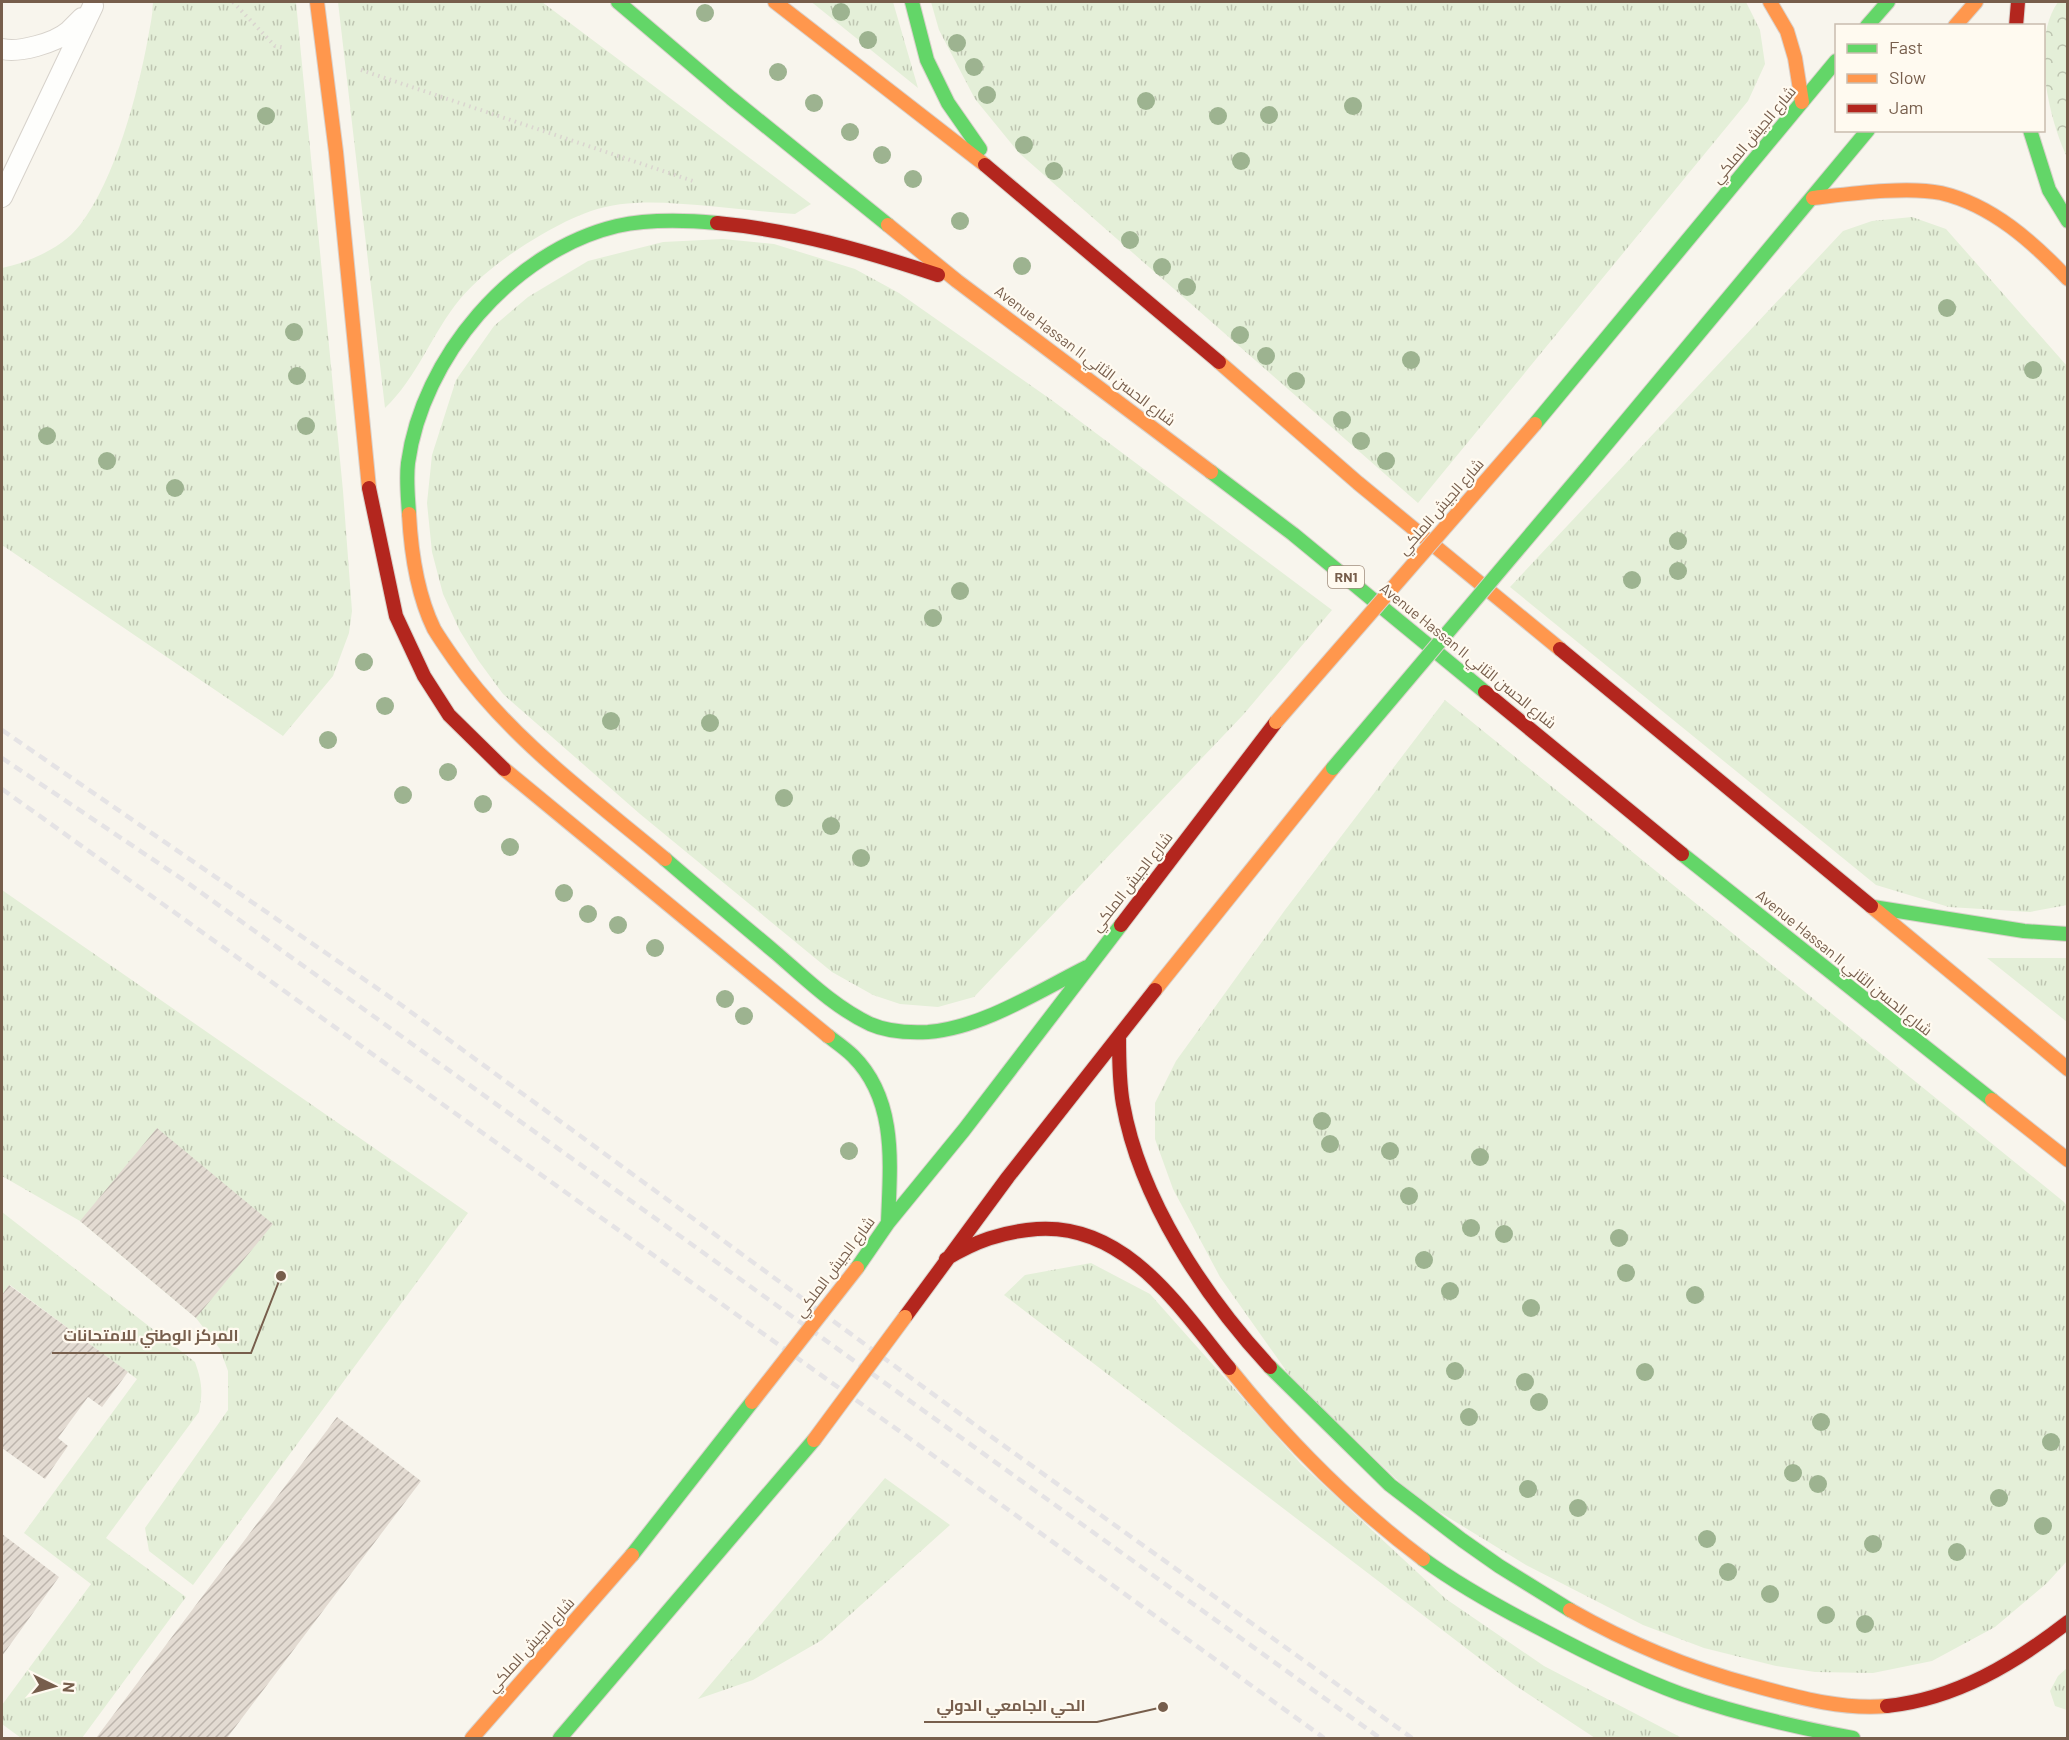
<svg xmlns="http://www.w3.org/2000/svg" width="2069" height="1740" font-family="Barlow,Cairo,sans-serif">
<defs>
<pattern id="grass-tufts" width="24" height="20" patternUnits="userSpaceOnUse" patternTransform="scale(1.5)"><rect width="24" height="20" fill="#e4efd8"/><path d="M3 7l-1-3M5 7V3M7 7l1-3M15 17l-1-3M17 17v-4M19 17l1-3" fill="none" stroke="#bec5b1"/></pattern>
<pattern id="forest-crowns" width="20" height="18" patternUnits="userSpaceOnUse" patternTransform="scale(1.5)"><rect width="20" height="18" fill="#e4efd8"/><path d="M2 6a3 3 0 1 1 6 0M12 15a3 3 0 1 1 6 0" fill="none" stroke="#bec5b1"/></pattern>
<pattern id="building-hatch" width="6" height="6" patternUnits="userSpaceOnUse" patternTransform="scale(1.5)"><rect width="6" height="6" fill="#e3dbd2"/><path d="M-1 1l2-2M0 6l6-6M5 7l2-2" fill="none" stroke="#bdb5ad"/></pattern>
</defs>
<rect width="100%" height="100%" fill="#f8f5ed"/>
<path fill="url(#grass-tufts)" d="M153,2H296L343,491L352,611L349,633L333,676L283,736L2,545V268C30,262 62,248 80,225C115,180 138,93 148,38C150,26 153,14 153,2Z
M338,2H542L811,204L795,214C767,212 738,209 709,206C670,203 629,198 591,211C568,219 547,231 526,244C501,260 479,277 460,299C432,333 417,378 385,408Z
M811,2H893L918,88L814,4Z
M931,2H1746L1760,30L1765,64L1748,101L1418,503L1019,153L975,99L939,30Z
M1912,217L1946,229L2067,366V905L2030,912L1949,907L1876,885L1510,587L1843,231L1872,221Z
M723,239L774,244L855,269L899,293L1053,401L1332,610L1243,715L974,997L938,1007L900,1004L873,995L832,972L640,814L503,694L478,660L460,631L443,594L432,552L427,503L432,455L456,380L494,326L528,297L588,261L663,242Z
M1445,700L2064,1202L2068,1208L2067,1561L2047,1583L1995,1627L1932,1661L1873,1673L1815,1672L1776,1666L1704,1648L1643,1625L1526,1565L1415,1497L1292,1379L1220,1277L1173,1189L1155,1139V1103L1176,1061L1285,910Z
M2,890L468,1213L193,1585L149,1551L145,1528L228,1410V1371L220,1349L196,1318L80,1221L2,1176Z
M1987,958H2067V1022Z
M2,1212L195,1362C202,1382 203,1391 199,1412L106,1538L186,1597L82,1738H21L2,1724V1705L91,1584L24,1533L137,1379L10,1285L2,1295Z
M1091,1263L1150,1294L1301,1464L1446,1599L1544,1666L1682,1738H1595L1513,1684L1004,1295L1025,1275Z
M885,1478L950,1525L822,1640L753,1680L698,1699Z
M2067,1668V1710L2055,1706L2050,1691L2058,1676Z"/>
<path fill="url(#forest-crowns)" d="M2058,2H2067V157C2048,118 2031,39 2058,2Z"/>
<path fill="url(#building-hatch)" d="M157,1128L273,1224L196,1318L80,1221Z
M9,1285L128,1372L102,1407L88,1397L58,1438L68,1446L45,1479L2,1448V1295Z
M337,1417L421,1481L227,1738H96Z
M2,1534L59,1577L2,1656Z"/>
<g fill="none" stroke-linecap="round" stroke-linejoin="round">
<g stroke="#d7d2cb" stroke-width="22">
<path id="lane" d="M2,49C19,53 55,43 69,31C73,27 78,22 82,18
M2,197L93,6"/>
</g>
<g stroke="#d9d1cb" stroke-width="16">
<path id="fast" d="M618,2L731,98L888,225
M912,2L927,60L948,103L980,149
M1867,26L1888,2
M2030,130L2049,190L2068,221
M1535,424L1836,61
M1585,470L1868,130
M1211,472L1293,534L1485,692
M409,514C408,497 406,480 408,463C422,358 512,251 617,226C649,219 684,220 717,223
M1682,854L1992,1100
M665,859C702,891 739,922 776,953C805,978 834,1007 870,1024C888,1032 908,1033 928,1032C982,1028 1039,991 1087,967
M1873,907L2024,931L2068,934
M828,1036C836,1042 846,1049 853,1056C898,1101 890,1166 888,1223
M857,1268L888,1223L964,1130L1121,925
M1270,1367L1390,1485L1462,1540L1499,1566L1570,1610
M632,1555L752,1402
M1423,1559C1460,1586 1500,1608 1541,1629C1586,1653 1632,1676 1681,1694C1737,1714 1795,1727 1853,1738
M560,1738L814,1440"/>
</g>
<g stroke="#d9d1cb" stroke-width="16">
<path id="slow" d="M317,2L336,152L369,488
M775,2L985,165
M1770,2L1787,31L1795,58L1802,102
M1955,26L1976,2
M1813,198C1849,194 1906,186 1941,193C1992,205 2033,242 2068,279
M888,225L957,281L1211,472
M1219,362L1358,483L1560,649
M409,514C411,552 417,594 434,629C440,639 447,649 454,659C510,739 591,797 665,859
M504,769L828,1036
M1871,906L2068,1069
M1155,990L1333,768
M1992,1100L2068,1160
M1229,1368C1285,1438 1351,1505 1423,1559
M1570,1610C1628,1643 1688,1668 1752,1685C1797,1697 1841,1710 1887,1706
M472,1738L632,1555"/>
</g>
<g stroke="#d9d1cb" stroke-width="16">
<path id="jam" d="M2016,26L2018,2
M985,165L1219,362
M717,223C793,230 865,251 938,275
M369,488L396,616L424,676L449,715L504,769
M1560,649L1871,906
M1485,692L1682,854
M1121,925L1276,722
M1119,1036C1119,1059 1119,1082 1123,1104C1140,1200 1205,1297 1270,1367
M946,1259C976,1241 1001,1232 1037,1229C1126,1223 1179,1307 1229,1368
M905,1317L1008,1177L1155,990
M1887,1706C1956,1699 2015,1663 2068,1622"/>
</g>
<path stroke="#dad5cf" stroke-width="4" stroke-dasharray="1.5 4.5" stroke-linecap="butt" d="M233,2L275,46L285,48
M361,70L696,182"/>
<use href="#lane" stroke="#fefefc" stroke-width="20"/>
<use href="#fast" stroke="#63d668" stroke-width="14"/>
<use href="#slow" stroke="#ff974d" stroke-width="14"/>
<use href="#jam" stroke="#b3261e" stroke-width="14"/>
<path stroke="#e5e3e5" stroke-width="4.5" stroke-dasharray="9 6" stroke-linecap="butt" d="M2,730L400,1004L989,1435L1412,1738
M2,758L185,881L1380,1738
M2,789L909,1438L1324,1738"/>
<g stroke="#d9d1cb" stroke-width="16" stroke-linecap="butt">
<path id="fast-bridge" d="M1333,768L1585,470"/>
</g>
<g stroke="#d9d1cb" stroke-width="16" stroke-linecap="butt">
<path id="slow-bridge" d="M1276,722L1535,424
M752,1402L857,1268
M814,1440L905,1317"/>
</g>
<use href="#fast-bridge" stroke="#63d668" stroke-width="14"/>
<use href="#slow-bridge" stroke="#ff974d" stroke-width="14"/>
</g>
<g fill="#9db390">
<circle cx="841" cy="12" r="9"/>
<circle cx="705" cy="13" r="9"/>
<circle cx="868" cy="40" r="9"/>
<circle cx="957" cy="43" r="9"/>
<circle cx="974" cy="67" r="9"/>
<circle cx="778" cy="72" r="9"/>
<circle cx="987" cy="95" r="9"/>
<circle cx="1146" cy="101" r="9"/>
<circle cx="814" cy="103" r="9"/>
<circle cx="1353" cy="106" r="9"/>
<circle cx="1269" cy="115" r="9"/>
<circle cx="266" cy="116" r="9"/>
<circle cx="1218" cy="116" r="9"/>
<circle cx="850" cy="132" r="9"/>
<circle cx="1024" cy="145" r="9"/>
<circle cx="882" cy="155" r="9"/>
<circle cx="1241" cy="161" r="9"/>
<circle cx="1054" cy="171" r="9"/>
<circle cx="913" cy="179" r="9"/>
<circle cx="960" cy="221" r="9"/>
<circle cx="1130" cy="240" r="9"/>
<circle cx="1022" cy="266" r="9"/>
<circle cx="1162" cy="267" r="9"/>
<circle cx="1187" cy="287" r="9"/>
<circle cx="1947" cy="308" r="9"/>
<circle cx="294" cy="332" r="9"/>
<circle cx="1240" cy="335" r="9"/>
<circle cx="1266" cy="356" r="9"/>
<circle cx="1411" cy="360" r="9"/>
<circle cx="2033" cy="370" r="9"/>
<circle cx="297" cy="376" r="9"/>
<circle cx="1296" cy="381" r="9"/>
<circle cx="1342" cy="420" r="9"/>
<circle cx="306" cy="426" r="9"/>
<circle cx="47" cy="436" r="9"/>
<circle cx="1361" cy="441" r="9"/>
<circle cx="107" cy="461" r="9"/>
<circle cx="1386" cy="461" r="9"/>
<circle cx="175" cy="488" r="9"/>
<circle cx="1678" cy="541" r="9"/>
<circle cx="1678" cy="571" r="9"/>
<circle cx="1632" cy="580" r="9"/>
<circle cx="960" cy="591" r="9"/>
<circle cx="933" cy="618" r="9"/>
<circle cx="364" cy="662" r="9"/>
<circle cx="385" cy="706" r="9"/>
<circle cx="611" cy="721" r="9"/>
<circle cx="710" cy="723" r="9"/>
<circle cx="328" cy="740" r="9"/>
<circle cx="448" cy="772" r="9"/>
<circle cx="403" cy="795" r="9"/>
<circle cx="784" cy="798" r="9"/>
<circle cx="483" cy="804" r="9"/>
<circle cx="831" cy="826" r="9"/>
<circle cx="510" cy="847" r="9"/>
<circle cx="861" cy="858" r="9"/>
<circle cx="564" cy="893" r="9"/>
<circle cx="588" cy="914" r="9"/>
<circle cx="618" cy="925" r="9"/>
<circle cx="655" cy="948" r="9"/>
<circle cx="725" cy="999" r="9"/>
<circle cx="744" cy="1016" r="9"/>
<circle cx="1322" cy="1121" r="9"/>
<circle cx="1330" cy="1144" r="9"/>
<circle cx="849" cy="1151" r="9"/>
<circle cx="1390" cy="1151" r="9"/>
<circle cx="1480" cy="1157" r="9"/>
<circle cx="1409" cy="1196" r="9"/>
<circle cx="1471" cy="1228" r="9"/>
<circle cx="1504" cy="1234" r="9"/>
<circle cx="1619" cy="1238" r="9"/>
<circle cx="1424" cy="1260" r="9"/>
<circle cx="1626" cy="1273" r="9"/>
<circle cx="1450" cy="1291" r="9"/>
<circle cx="1695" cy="1295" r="9"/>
<circle cx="1531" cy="1308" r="9"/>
<circle cx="1455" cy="1371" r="9"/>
<circle cx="1645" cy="1372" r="9"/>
<circle cx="1525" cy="1382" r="9"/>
<circle cx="1539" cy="1402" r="9"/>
<circle cx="1469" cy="1417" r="9"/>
<circle cx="1821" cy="1422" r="9"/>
<circle cx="2051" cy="1442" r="9"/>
<circle cx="1793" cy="1473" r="9"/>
<circle cx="1818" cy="1484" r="9"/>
<circle cx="1528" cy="1489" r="9"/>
<circle cx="1999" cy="1498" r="9"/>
<circle cx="1578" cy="1508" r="9"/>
<circle cx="2043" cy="1526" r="9"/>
<circle cx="1707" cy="1539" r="9"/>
<circle cx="1873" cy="1544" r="9"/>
<circle cx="1957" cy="1552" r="9"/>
<circle cx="1728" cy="1572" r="9"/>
<circle cx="1770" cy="1594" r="9"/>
<circle cx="1826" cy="1615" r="9"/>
<circle cx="1865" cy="1624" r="9"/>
</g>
<g text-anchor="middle" stroke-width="4.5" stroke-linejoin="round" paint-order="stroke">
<rect fill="#fffaf0" stroke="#a08d7d" stroke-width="1.5" x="1328" y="566" width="36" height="22" rx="4.5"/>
<g font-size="14" font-weight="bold" fill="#775e4c">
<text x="1346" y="582">RN1</text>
</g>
<g font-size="15" fill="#775e4c" stroke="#fffaf0">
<text transform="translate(1754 135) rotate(-50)" y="5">شارع الجيش الملكي</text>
<text transform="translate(1085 356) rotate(37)" y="5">Avenue Hassan II شارع الحسن الثاني</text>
<text transform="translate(1441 507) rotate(-49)" y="5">شارع الجيش الملكي</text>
<text transform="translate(1468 656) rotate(39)" y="5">Avenue Hassan II شارع الحسن الثاني</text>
<text transform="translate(1132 882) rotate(-52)" y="5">شارع الجيش الملكي</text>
<text transform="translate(1844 963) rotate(39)" y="5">Avenue Hassan II شارع الحسن الثاني</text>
<text transform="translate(835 1267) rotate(-53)" y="5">شارع الجيش الملكي</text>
<text transform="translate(531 1645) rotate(-48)" y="5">شارع الجيش الملكي</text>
</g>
</g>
<path fill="none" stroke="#775e4c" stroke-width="2" d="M281 1276L251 1353H52M1163 1707L1097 1722H924"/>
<g fill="#775e4c" stroke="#fffaf0" stroke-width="2">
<circle cx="281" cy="1276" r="6"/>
<circle cx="1163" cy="1707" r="6"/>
</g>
<g font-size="16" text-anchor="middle" font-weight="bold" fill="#775e4c" stroke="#fffaf0" stroke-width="4.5" stroke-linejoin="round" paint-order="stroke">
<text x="151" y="1341">المركز الوطني للامتحانات</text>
<text x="1011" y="1711">الحي الجامعي الدولي</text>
</g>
<rect width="2069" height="1740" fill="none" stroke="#775e4c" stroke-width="6"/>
<rect x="1835" y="24" width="210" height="108" fill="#fffaf0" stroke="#c9bcae" stroke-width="1.5"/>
<rect x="1847" y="44" width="30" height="9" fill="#63d668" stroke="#c9bcae" stroke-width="1.5"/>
<text x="1889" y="54" font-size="18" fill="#775e4c">Fast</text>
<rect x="1847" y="74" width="30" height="9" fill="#ff974d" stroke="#c9bcae" stroke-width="1.5"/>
<text x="1889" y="84" font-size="18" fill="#775e4c">Slow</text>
<rect x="1847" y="104" width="30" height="9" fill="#b3261e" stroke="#c9bcae" stroke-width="1.5"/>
<text x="1889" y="114" font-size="18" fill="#775e4c">Jam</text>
<g transform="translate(54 1686) rotate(95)" stroke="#fffaf0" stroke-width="4.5" paint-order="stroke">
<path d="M0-4.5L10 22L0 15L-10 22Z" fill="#775e4c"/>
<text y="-9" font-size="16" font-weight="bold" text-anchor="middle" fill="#775e4c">N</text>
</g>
</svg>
